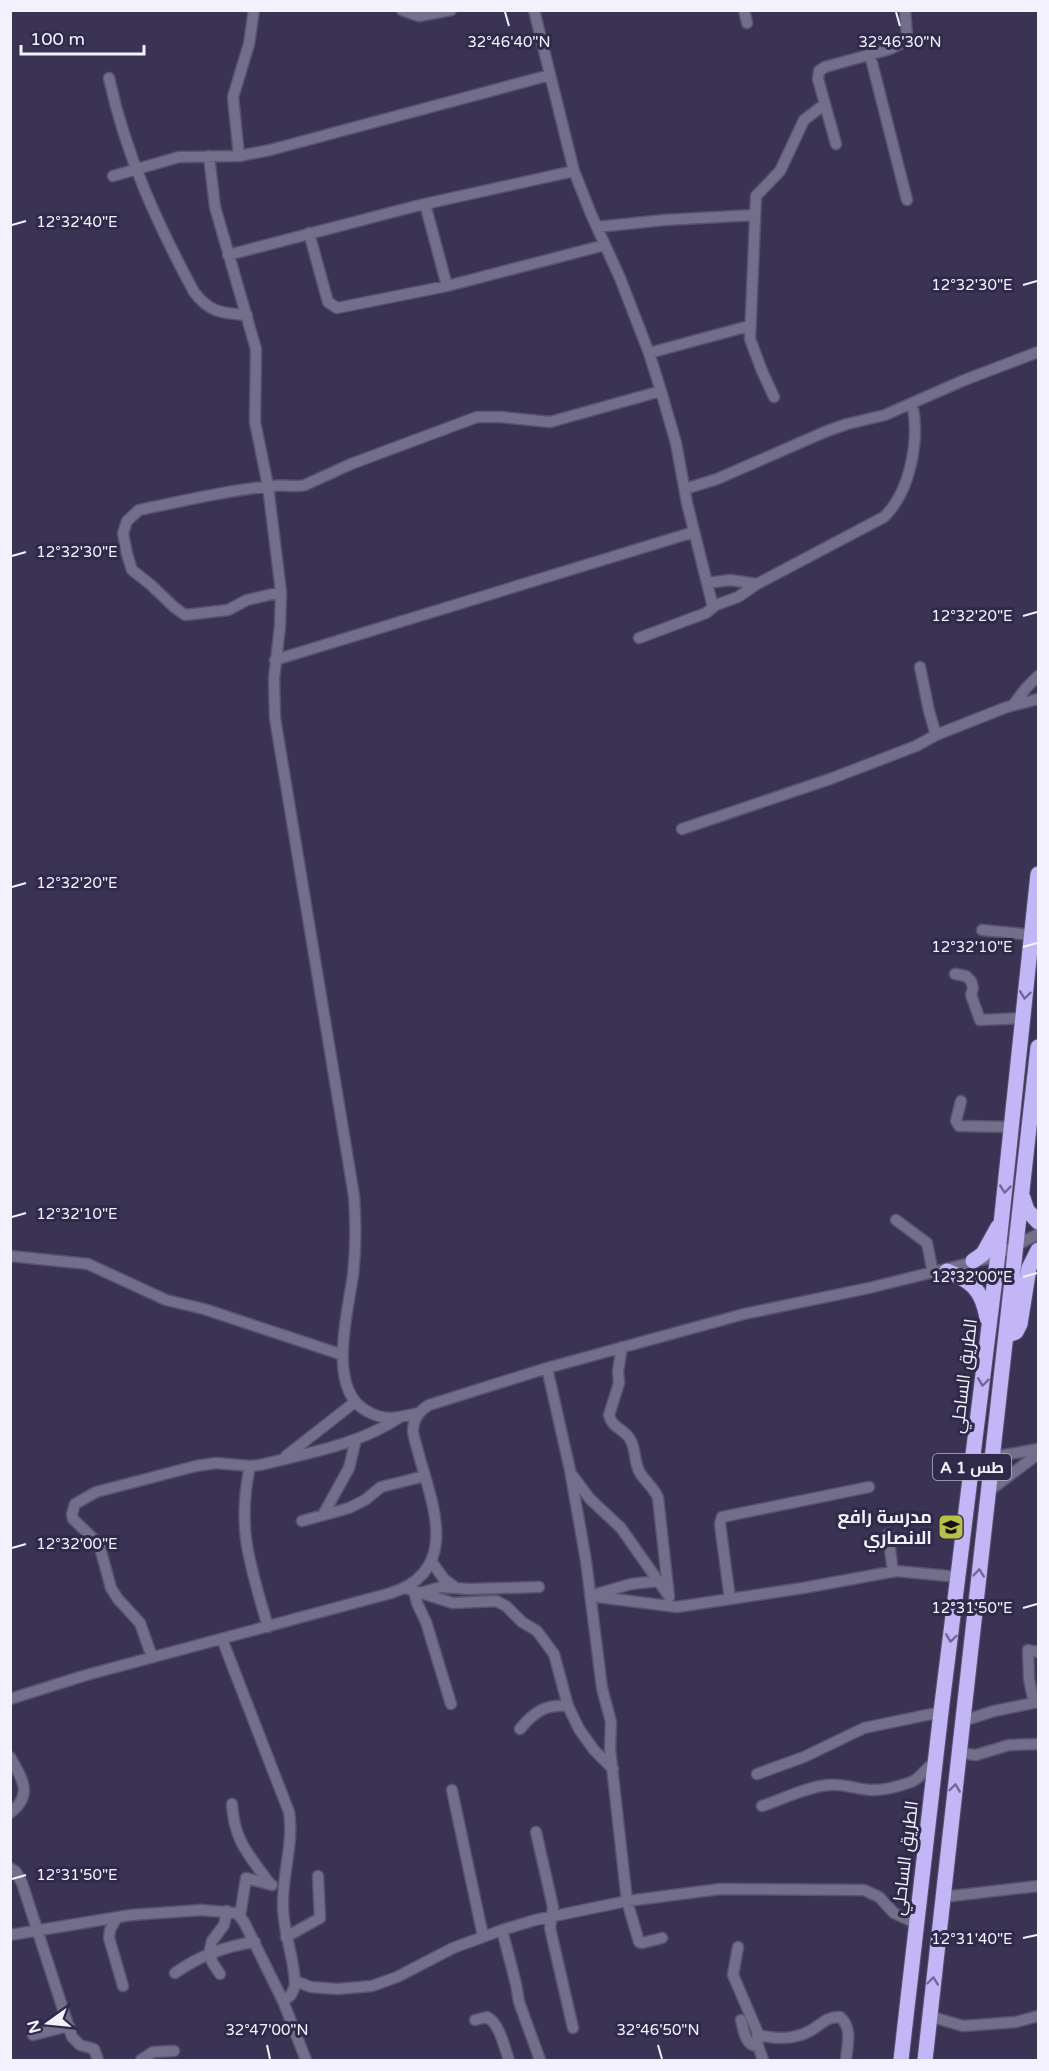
<svg xmlns="http://www.w3.org/2000/svg" width="1049" height="2071" font-family="'Varela Round',Cairo,sans-serif">
<rect width="100%" height="100%" fill="#3a3354"/>
<g fill="none" stroke-linecap="round" stroke-linejoin="round">
<g stroke="#58516f" stroke-width="13">
<path id="minor" d="M402,10L419,16L451,10
M534,10L574,171L591,214L620,278L649,353L661,391L676,443L687,503L713,607
M744,10L747,23
M870,55L907,200
M109,78C126,156 157,223 194,292C210,313 222,313 247,315
M836,144L818,79L819,71L825,67L890,49L900,44L907,36L905,10
M209,156L215,207L256,349L255,422L268,486L281,592L280,626L274,679L275,718L354,1196C356,1223 356,1249 353,1275C348,1312 327,1387 365,1410C373,1415 382,1418 391,1418C401,1417 410,1415 419,1413
M239,156L233,97L249,44L254,10
M113,176L179,157L239,156L270,150L550,75
M425,204L447,286
M597,227L664,220L755,215
M309,233L328,302L337,308L447,286L605,245
M228,255L416,206L574,171
M649,353L749,326
M774,397L762,371L750,339L756,196L780,171L804,120L825,104
M685,489L717,479L827,431L847,424L885,415L962,381L1038,352
M707,583L730,580L757,584
M281,592L247,600L228,610L185,615L174,607L151,585L132,570L127,554L123,533L127,521L139,510C183,501 228,490 273,486C284,484 294,488 305,485L351,464L477,417H501L550,422L661,391
M639,638L706,613L716,605L738,597L757,584L884,517C911,491 920,438 912,403
M275,660L694,532
M920,667L929,711L936,735
M1014,704L1026,688L1038,676
M682,829L830,779L916,746L936,735L1007,707L1038,699
M982,930L1032,935
M955,974L966,976L971,981L973,988L971,995L980,1020L1022,1018
M961,1101L956,1121L959,1126L1012,1127
M896,1220L927,1243L933,1273
M10,1256L88,1264L166,1300L204,1309L343,1355
M622,1347L618,1371L619,1383L609,1415C612,1428 624,1429 630,1439C636,1449 634,1461 639,1471C644,1481 654,1487 658,1498L669,1597
M547,1368L570,1470L586,1561L602,1688L611,1722L610,1749L627,1901L639,1942L642,1943L662,1938
M286,1456L355,1402
M992,1457L1038,1449
M250,1466C236,1530 251,1567 268,1627
M573,1476L590,1499L621,1528L668,1595
M989,1491L1038,1454
M323,1515L349,1468L356,1439
M302,1521L349,1508L365,1500L381,1487L425,1476
M888,1534L893,1572
M431,1561L444,1579L456,1588
M405,1588L453,1603L496,1601L506,1606L522,1622L537,1631L554,1654L568,1706L579,1729L594,1750L613,1769
M414,1591L417,1603L426,1622L451,1704
M420,1593L441,1587L469,1589L539,1587
M593,1595L631,1584L659,1581
M590,1596L677,1607L803,1588L896,1571L959,1577
M730,1599L720,1524L722,1517L869,1487
M222,1639L289,1812C294,1843 282,1875 283,1906C283,1933 295,1959 295,1986L291,1995L283,2001
M152,1657L140,1623L118,1599L111,1588L99,1544L73,1519L72,1514L75,1504L96,1492L196,1466L216,1463L250,1466L260,1465C307,1453 359,1445 400,1417
M10,1699L83,1676L391,1593C459,1571 434,1508 420,1459C418,1450 414,1440 413,1431C413,1420 419,1411 429,1405L547,1368L744,1314L869,1288L986,1259L998,1255L1038,1234
M1034,1703L1029,1679L1028,1650L1038,1652
M963,1721L994,1711L1038,1702
M520,1729C534,1712 545,1704 568,1706
M960,1753L976,1755L1009,1745L1038,1744
M10,1757C22,1778 34,1795 10,1813
M757,1774L804,1757L864,1728L941,1712
M452,1790L483,1936
M232,1804C234,1841 249,1855 270,1884
M762,1806C783,1799 806,1787 828,1785C844,1783 858,1790 874,1790C886,1790 900,1786 911,1782C922,1778 925,1767 935,1763
M536,1832L553,1907L550,1928L573,2028
M10,1868L16,1872L22,1883L72,2037L80,2045L94,2049L98,2060
M943,1897L1038,1886
M240,1916L246,1878L272,1885
M117,1917L110,1930L109,1938L123,1986
M502,1930L516,1984L519,2002L540,2060
M10,1935L131,1915L201,1910L237,1913L244,1922L283,2001L306,2060
M286,1937L320,1918L318,1876
M738,1947L733,1975L757,2031L758,2046L763,2060
M175,1973C199,1956 225,1946 255,1942
M220,1974L212,1962L210,1949L212,1941L224,1925L227,1911
M295,1981L311,1987L337,1989L372,1986L397,1977L453,1948L502,1930L535,1920L627,1901L720,1889L864,1890L879,1897L894,1913L917,1924
M929,2016L963,2026L1016,2022L1038,2016
M475,2020L487,2017C500,2024 504,2047 509,2060
M741,2020C744,2031 745,2046 758,2046
M33,2035L69,2026
M758,2035C776,2039 793,2040 810,2031C821,2025 827,2016 840,2017C853,2028 847,2046 846,2060
M141,2060L153,2052L174,2051"/>
</g>
<g stroke="#58516f" stroke-width="17">
<path id="highway" d="M1023,1198L1027,1210L1038,1222
M973,1261L983,1254L998,1227
M947,1271C972,1281 982,1290 987,1318
M1008,1335L1016,1332L1020,1324L1029,1268L1038,1250
M901,2060L941,1712L997,1262L1038,874
M925,2060L1038,1047"/>
</g>
<use href="#minor" stroke="#736e89" stroke-width="10"/>
<use href="#highway" stroke="#c2b6f7" stroke-width="15"/>
</g>
<defs><path id="oneway-chevron" d="M-2-3.5L2.5 0L-2 3.5" fill="none" stroke-width="1.6" stroke-linecap="round" stroke-linejoin="round" transform="scale(1.5)"/></defs>
<g stroke="#726897">
<use href="#oneway-chevron" transform="translate(1025 995) rotate(97)"/>
<use href="#oneway-chevron" transform="translate(1005 1189) rotate(96)"/>
<use href="#oneway-chevron" transform="translate(983 1382) rotate(97)"/>
<use href="#oneway-chevron" transform="translate(979 1573) rotate(-84)"/>
<use href="#oneway-chevron" transform="translate(951 1638) rotate(98)"/>
<use href="#oneway-chevron" transform="translate(955 1788) rotate(-82)"/>
<use href="#oneway-chevron" transform="translate(933 1981) rotate(-84)"/>
</g>
<path fill="none" stroke="#f3f1fe" stroke-width="2" d="M505,12L509,26M896,12L900,26M12,225L26,221M1023,285L1037,281M12,556L26,552M1023,616L1037,612M12,887L26,883M1023,947L1037,943M12,1217L26,1213M1023,1277L1037,1273M12,1548L26,1544M1023,1608L1037,1604M12,1879L26,1875M1023,1938L1037,1935M267,2045L270,2059M658,2045L662,2059"/>
<defs>
<g id="school-square" transform="scale(1.35)"><rect x="-9" y="-9" width="18" height="18" rx="4" fill="#b8c147" stroke="#302949"/><path d="M0-5L7-2L0 1L-7-2ZM-4 1L0 2.5L4 1V4Q0 6-4 4Z" fill="#111"/></g>
</defs>
<g fill-rule="evenodd">
<use href="#school-square" x="951" y="1527"/>
</g>
<g text-anchor="middle" stroke-width="6" stroke-linejoin="round" paint-order="stroke">
<rect fill="#302949" stroke="#b8b5c8" stroke-width="1.5" x="933" y="1454" width="78" height="26" rx="4.5"/>
<g font-size="16" font-weight="bold" fill="#f3f1fe">
<text x="972" y="1473">A 1 طس</text>
</g>
<g font-size="18" fill="#f3f1fe" stroke="#302949">
<text transform="translate(964 1376) rotate(-83)" y="6">الطريق الساحلي</text>
<text transform="translate(905 1858) rotate(-83)" y="6">الطريق الساحلي</text>
</g>
<g font-size="18" font-weight="bold" fill="#f3f1fe" stroke="#302949" text-anchor="end">
<text x="932" y="1523">مدرسة رافع<tspan x="932" dy="21">الانصاري</tspan></text>
</g>
</g>
<g font-size="15" text-anchor="middle" fill="#f3f1fe" stroke="#302949" stroke-width="6" stroke-linejoin="round" paint-order="stroke">
<text x="509" y="47">32°46'40"N</text>
<text x="900" y="47">32°46'30"N</text>
<text x="77" y="227">12°32'40"E</text>
<text x="972" y="290">12°32'30"E</text>
<text x="77" y="557">12°32'30"E</text>
<text x="972" y="621">12°32'20"E</text>
<text x="77" y="888">12°32'20"E</text>
<text x="972" y="952">12°32'10"E</text>
<text x="77" y="1219">12°32'10"E</text>
<text x="972" y="1282">12°32'00"E</text>
<text x="77" y="1549">12°32'00"E</text>
<text x="972" y="1613">12°31'50"E</text>
<text x="77" y="1880">12°31'50"E</text>
<text x="972" y="1944">12°31'40"E</text>
<text x="267" y="2035">32°47'00"N</text>
<text x="658" y="2035">32°46'50"N</text>
</g>
<rect width="1049" height="2071" fill="none" stroke="#f3f1fe" stroke-width="24"/>
<g transform="translate(48 2023) rotate(255)" stroke="#302949" stroke-width="4.5" paint-order="stroke">
<path d="M0-4.5L10 22L0 15L-10 22Z" fill="#f3f1fe"/>
<text y="-9" font-size="16" font-weight="bold" text-anchor="middle" fill="#f3f1fe">N</text>
</g>
<path d="M21 45v9h123v-9" fill="none" stroke="#f3f1fe" stroke-width="3"/>
<text x="30" y="45" font-size="18" fill="#f3f1fe" stroke="#302949" stroke-width="4.5" paint-order="stroke">100 m</text>
</svg>
